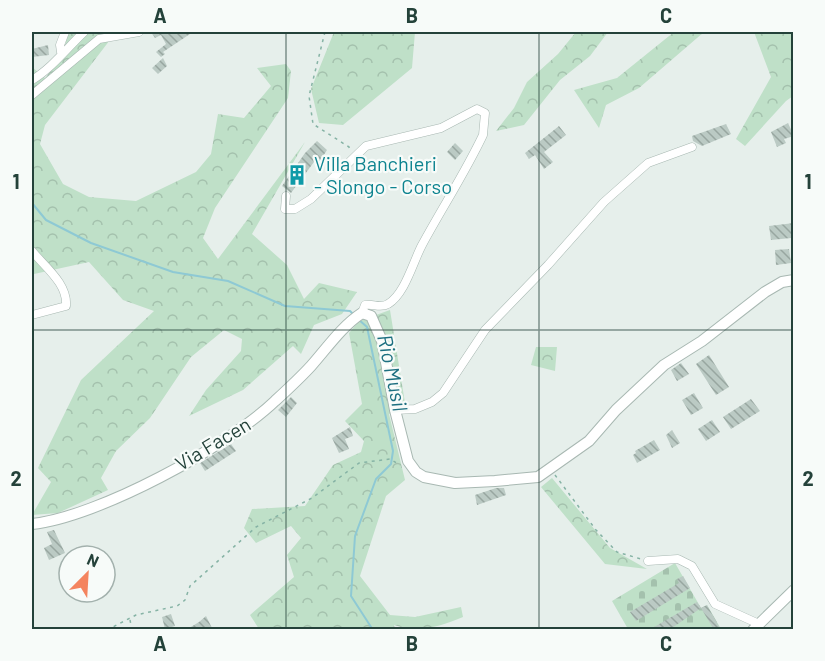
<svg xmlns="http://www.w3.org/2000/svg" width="825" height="661" font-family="Barlow,sans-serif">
<defs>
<pattern id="forest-crowns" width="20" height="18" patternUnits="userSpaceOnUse" patternTransform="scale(1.5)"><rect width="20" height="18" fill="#bfe0c8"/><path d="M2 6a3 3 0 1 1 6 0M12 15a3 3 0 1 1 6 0" fill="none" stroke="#a4c1ad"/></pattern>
<pattern id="cemetery-stones" width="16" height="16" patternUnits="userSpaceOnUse" patternTransform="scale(1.5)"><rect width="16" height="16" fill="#bfe0c8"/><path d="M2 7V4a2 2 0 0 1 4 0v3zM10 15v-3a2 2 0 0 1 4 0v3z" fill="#a4c1ad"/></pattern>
<pattern id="building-back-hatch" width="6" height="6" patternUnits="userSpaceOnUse" patternTransform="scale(1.5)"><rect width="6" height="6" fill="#bbcac4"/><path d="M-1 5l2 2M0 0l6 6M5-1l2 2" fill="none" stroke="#98a6a0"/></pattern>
</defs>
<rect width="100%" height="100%" fill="#e6efeb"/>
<path fill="url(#forest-crowns)" d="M67,32H116L45,125L40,144L63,184L89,197L136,201L196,172L211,154L218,114L244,118L271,86L257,68L286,64L291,71L288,98L215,208L203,238L218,259L305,142L252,234L287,265L304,299L319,283L357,292L342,314L314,325L301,354L293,346L243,390L189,416L206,390L241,351L242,339L224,330L191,357L150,418L116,451L101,478L108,490L58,513L32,515L51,482L38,468L81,380L154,311L123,300L89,262L34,274L32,266V67L45,78L64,55Z
M334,32H415L412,68L343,125L319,123L311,89Z
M576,32H608L590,56L560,80L524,125L496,131L514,108L527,82L558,54Z
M674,32H704L639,88L606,105L599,128L574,90L617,78Z
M754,32H790L793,38V96L786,101L745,146L736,139L771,77Z
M390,310L405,403L389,414L405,480L386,496L360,576L390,615L415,617L461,607L463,617C438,627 420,633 394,625L395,629H259L250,615L294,577L287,555L301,538L291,526L256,543L244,528L252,509L305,506L333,465L361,452L364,441L345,421L362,404L349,333L359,321Z
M536,347H557L555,371L531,365Z
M552,478L610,548L647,569L605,564L541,487Z"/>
<path fill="url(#cemetery-stones)" d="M675,563L701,608L707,605L721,629H628L612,601Z"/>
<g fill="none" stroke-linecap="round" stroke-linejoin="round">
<path stroke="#8ec9d4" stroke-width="2" d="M32,203L46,220L91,243L173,272L228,281L285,306L350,311L354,315
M358,319L367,327L393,451L391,464L376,479L355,536L351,596L373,630"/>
</g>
<path fill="url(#building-back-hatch)" d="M151,32H193L163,52L165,54L161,57L156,52L166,44L161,35L155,38Z
M48,45L49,55L32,57V49Z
M163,58L167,66L158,74L152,68Z
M788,123L794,136L784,139L786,143L777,147L771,132Z
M726,124L731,134L702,146L693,141L692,136Z
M559,126L566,135L544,152L553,162L544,169L535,155L529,159L525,153Z
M317,141L327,150L318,164L314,162L291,193L282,186L305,153Z
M455,143L463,151L455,160L447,152Z
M794,223V236L791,238L771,240L769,226Z
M789,249L791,263L776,265L775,250Z
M709,355L729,387L716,395L696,364Z
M681,363L689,374L677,381L671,370Z
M694,393L703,408L691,415L682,400Z
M291,397L297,403L286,417L278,410Z
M751,399L760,411L731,429L723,417Z
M712,420L720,432L706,441L698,429Z
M350,427L353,436L345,439L349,449L339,453L332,438Z
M672,430L680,443L672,448L666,435Z
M654,440L660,450L637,463L633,455L636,453L635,451Z
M231,444L236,451L205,471L200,463Z
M496,488H504L506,495L477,505L475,495Z
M54,530L65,553L49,560L44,548L52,544L47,532Z
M683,576L690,588L636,621L630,612L679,583L677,579Z
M697,602L701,608L669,630H649Z
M707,605L721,630H714L701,608Z
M171,614L175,626L165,629L162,617Z
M206,616L213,630H186L199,622Z"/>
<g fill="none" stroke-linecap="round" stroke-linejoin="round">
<g stroke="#a8b8b2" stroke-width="9">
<path id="minor" d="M61,52L60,45L65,32
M32,80C52,68 67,48 84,32
M32,95L99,39L139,32
M286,196L285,209H295L311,199L366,146L441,128L477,109L485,113L483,135C465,173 442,208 422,245C413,262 405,294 388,304C380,309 373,303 365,305L362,313
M32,315L66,306C68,284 45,267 32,251
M395,410L415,409L432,402L443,393L485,330L548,265L604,202L648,163L692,147
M648,561L678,559L692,566L715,604L759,624"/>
</g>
<g stroke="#a8b8b2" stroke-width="12">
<path id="tertiary" d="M32,524C98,517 227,447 275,401C287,390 300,378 311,366C327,348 342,326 362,313L371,316L382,341L395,410L408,461L416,472L424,477L455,483L495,481L538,477L589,441L616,410L664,365L702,341L765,292L782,282L794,280
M753,630L794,590"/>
</g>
<path stroke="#86b3a5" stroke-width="1.5" stroke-dasharray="3 4.5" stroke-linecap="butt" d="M325,32L309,96L313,124L349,147L350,152
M555,475L596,530L617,552L641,559
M130,620L132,630
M107,630L136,615L177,606L185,600L190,586L256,527L312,498L359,463L390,459L400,465"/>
<use href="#minor" stroke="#fff" stroke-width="8"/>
<use href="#tertiary" stroke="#fff" stroke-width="10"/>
</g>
<path fill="none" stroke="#24423a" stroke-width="1.5" stroke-opacity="0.55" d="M286,32V630M539,32V630M32,330H794"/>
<defs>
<g id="building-bare" transform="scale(1.62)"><path d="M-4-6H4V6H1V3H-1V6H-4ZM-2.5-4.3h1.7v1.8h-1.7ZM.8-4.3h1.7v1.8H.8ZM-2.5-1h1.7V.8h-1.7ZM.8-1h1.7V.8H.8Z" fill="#0f9aa8" stroke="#f7fbf9" stroke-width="2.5" paint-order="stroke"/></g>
</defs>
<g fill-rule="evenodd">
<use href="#building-bare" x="297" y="175"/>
</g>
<g text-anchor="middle" stroke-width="4.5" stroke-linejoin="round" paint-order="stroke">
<g font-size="20" fill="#0d838f" stroke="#f7fbf9" text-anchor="start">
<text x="314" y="171">Villa Banchieri<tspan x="314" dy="23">- Slongo - Corso</tspan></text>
</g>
<g font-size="20" fill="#24423a" stroke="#f7fbf9">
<text transform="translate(213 444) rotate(-31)" y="7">Via Facen</text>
</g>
<g font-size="21" font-style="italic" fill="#1c6f80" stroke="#f7fbf9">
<text transform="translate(392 373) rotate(78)" y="7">Rio Musil</text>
</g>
</g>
<rect width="825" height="661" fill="none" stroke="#f7fbf9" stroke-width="66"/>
<g transform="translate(87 574) rotate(24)"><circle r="28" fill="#f7fbf9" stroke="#a3b1ad" stroke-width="1.5"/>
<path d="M0-4.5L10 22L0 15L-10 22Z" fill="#f4845f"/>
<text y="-9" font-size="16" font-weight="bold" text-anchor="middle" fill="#24423a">N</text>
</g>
<rect x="33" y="33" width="759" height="595" fill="none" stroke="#24423a" stroke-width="2"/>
<g font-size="20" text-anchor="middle" font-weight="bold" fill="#24423a">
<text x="160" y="23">A</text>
<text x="412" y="23">B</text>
<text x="666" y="23">C</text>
<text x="16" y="189">1</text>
<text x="808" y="189">1</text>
<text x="16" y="486">2</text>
<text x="808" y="486">2</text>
<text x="160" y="651">A</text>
<text x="412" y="651">B</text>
<text x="666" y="651">C</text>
</g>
</svg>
